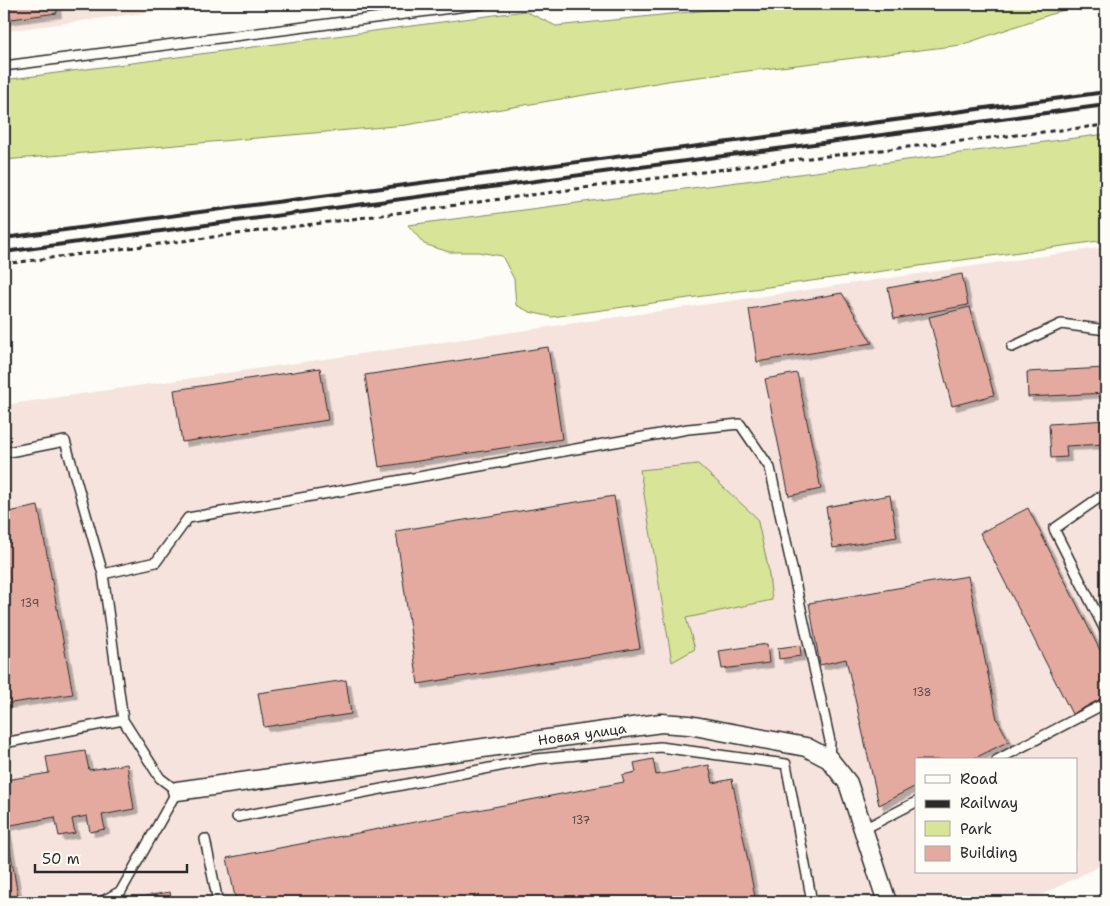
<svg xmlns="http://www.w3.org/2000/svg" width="1110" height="906" font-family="'Shantell Sans',sans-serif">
<defs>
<filter id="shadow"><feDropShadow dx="4.5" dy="4.5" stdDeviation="0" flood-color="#0004"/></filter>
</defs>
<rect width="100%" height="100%" fill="#fdfcf7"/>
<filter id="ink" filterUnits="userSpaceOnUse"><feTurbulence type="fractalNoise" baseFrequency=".02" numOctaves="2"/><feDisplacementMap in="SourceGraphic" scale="10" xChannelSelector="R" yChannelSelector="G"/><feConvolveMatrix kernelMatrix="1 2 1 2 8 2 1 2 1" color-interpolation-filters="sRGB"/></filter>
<g filter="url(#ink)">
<path fill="#f6e3dd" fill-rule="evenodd" d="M4,4H213L4,31Z
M1106,247V817L1101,820L1106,830V863L1027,902H4V405ZM916,760H1076V872H916Z"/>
<path fill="#d8e598" stroke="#828862" d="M766,4H1081L961,45L674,80L406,125L4,160V80L525,11L556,26Z
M1106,134V240L552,317L530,312L516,305L514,279L502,256L478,252H449L424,244L408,225Z
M698,464L757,518L768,567L772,600L686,618L695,649L672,662L640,470Z"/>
<path fill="#e4aa9f" stroke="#2b2b2b" filter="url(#shadow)" d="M4,4H56L57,13L4,20Z
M962,274L968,305L894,319L888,288Z
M842,293L872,343L757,362L749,309Z
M970,307L994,395L952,406L929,317Z
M548,347L562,439L379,467L365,375Z
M320,368L328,420L182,442L174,390Z
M1106,368V393L1028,397L1027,372Z
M797,373L821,489L789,496L765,379Z
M1106,420V444L1066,446L1067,457L1051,458L1049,424Z
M890,495L897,537L833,548L826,507Z
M614,496L640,648L418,684L396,531Z
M38,506L73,694L4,704V513Z
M1028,508L1106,662V696L1072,714L980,533Z
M968,576L997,719L1009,741L971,760H916V786L879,805L846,659L820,665L809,603Z
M767,644L769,663L722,669L719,651Z
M800,645L801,656L779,659L778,648Z
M346,680L351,714L264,727L258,693Z
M85,751L89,770L127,764L134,809L102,815L105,829L90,832L87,816L72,819L75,833L59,836L55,817L6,826L19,902H4V767L6,780L49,773L46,757Z
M653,759L656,775L709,765L713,783L732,779L756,902H236L227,858L624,782L622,775L636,772L634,763Z
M170,892L172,902H134L133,898Z"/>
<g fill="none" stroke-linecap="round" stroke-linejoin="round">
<g stroke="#2b2b2b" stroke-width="12">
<path id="service" d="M4,66L482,4
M1012,347L1061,324L1106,330
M4,453L65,441L103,574L123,720
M1106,493L1054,529L1106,632
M103,574L156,562L188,518L688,429L740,424L770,468L830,741L829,759
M4,743L123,720L160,778L177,791L121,891L101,902
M997,760L1106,703
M237,817L536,759L660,747L786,764L812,902
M864,829L916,802
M205,839L218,902"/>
</g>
<g stroke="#2b2b2b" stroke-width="21">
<path id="minor" d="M177,791L661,723L689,725L806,747L829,759L848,783L887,902"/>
</g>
<path stroke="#2b2b2b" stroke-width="3" stroke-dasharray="5 4" stroke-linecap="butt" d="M4,264L337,221L792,160L1106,125"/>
<use href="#service" stroke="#fdfcf7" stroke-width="9"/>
<use href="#minor" stroke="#fdfcf7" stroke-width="18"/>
<path stroke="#2b2b2b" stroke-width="4" d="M4,238L1106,92
M4,252L1106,105"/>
</g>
</g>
<g text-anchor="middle" stroke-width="4" stroke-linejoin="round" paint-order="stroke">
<g font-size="11" fill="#594b48">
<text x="30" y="607">139</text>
<text x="922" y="696">138</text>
<text x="581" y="824">137</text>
</g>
<g font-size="14" fill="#2b2b2b" stroke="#fdfcf7">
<text transform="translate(582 734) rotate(-8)" y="5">Новая улица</text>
</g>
</g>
<rect width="1110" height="906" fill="none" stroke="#fdfcf7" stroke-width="20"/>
<rect x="10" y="10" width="1090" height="886" fill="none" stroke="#2b2b2b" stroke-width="2" filter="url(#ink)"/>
<rect x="915" y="758" width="162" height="115" fill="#fdfcf7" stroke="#a9a8a5"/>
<rect x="925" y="775" width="25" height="8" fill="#fdfcf7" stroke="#a9a8a5"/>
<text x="960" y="784" font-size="15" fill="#2b2b2b">Road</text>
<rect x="925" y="800" width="25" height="8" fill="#2b2b2b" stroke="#a9a8a5"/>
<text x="960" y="808" font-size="15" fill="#2b2b2b">Railway</text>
<rect x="925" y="821" width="25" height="15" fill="#d8e598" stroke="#a9a8a5"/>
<text x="960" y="834" font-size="15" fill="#2b2b2b">Park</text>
<rect x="925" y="846" width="25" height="15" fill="#e4aa9f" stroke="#a9a8a5"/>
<text x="960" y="858" font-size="15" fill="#2b2b2b">Building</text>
<path d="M35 864v8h152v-8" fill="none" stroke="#2b2b2b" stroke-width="2.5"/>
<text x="42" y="864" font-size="15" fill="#2b2b2b" stroke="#fdfcf7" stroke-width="4" paint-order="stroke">50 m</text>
</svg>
